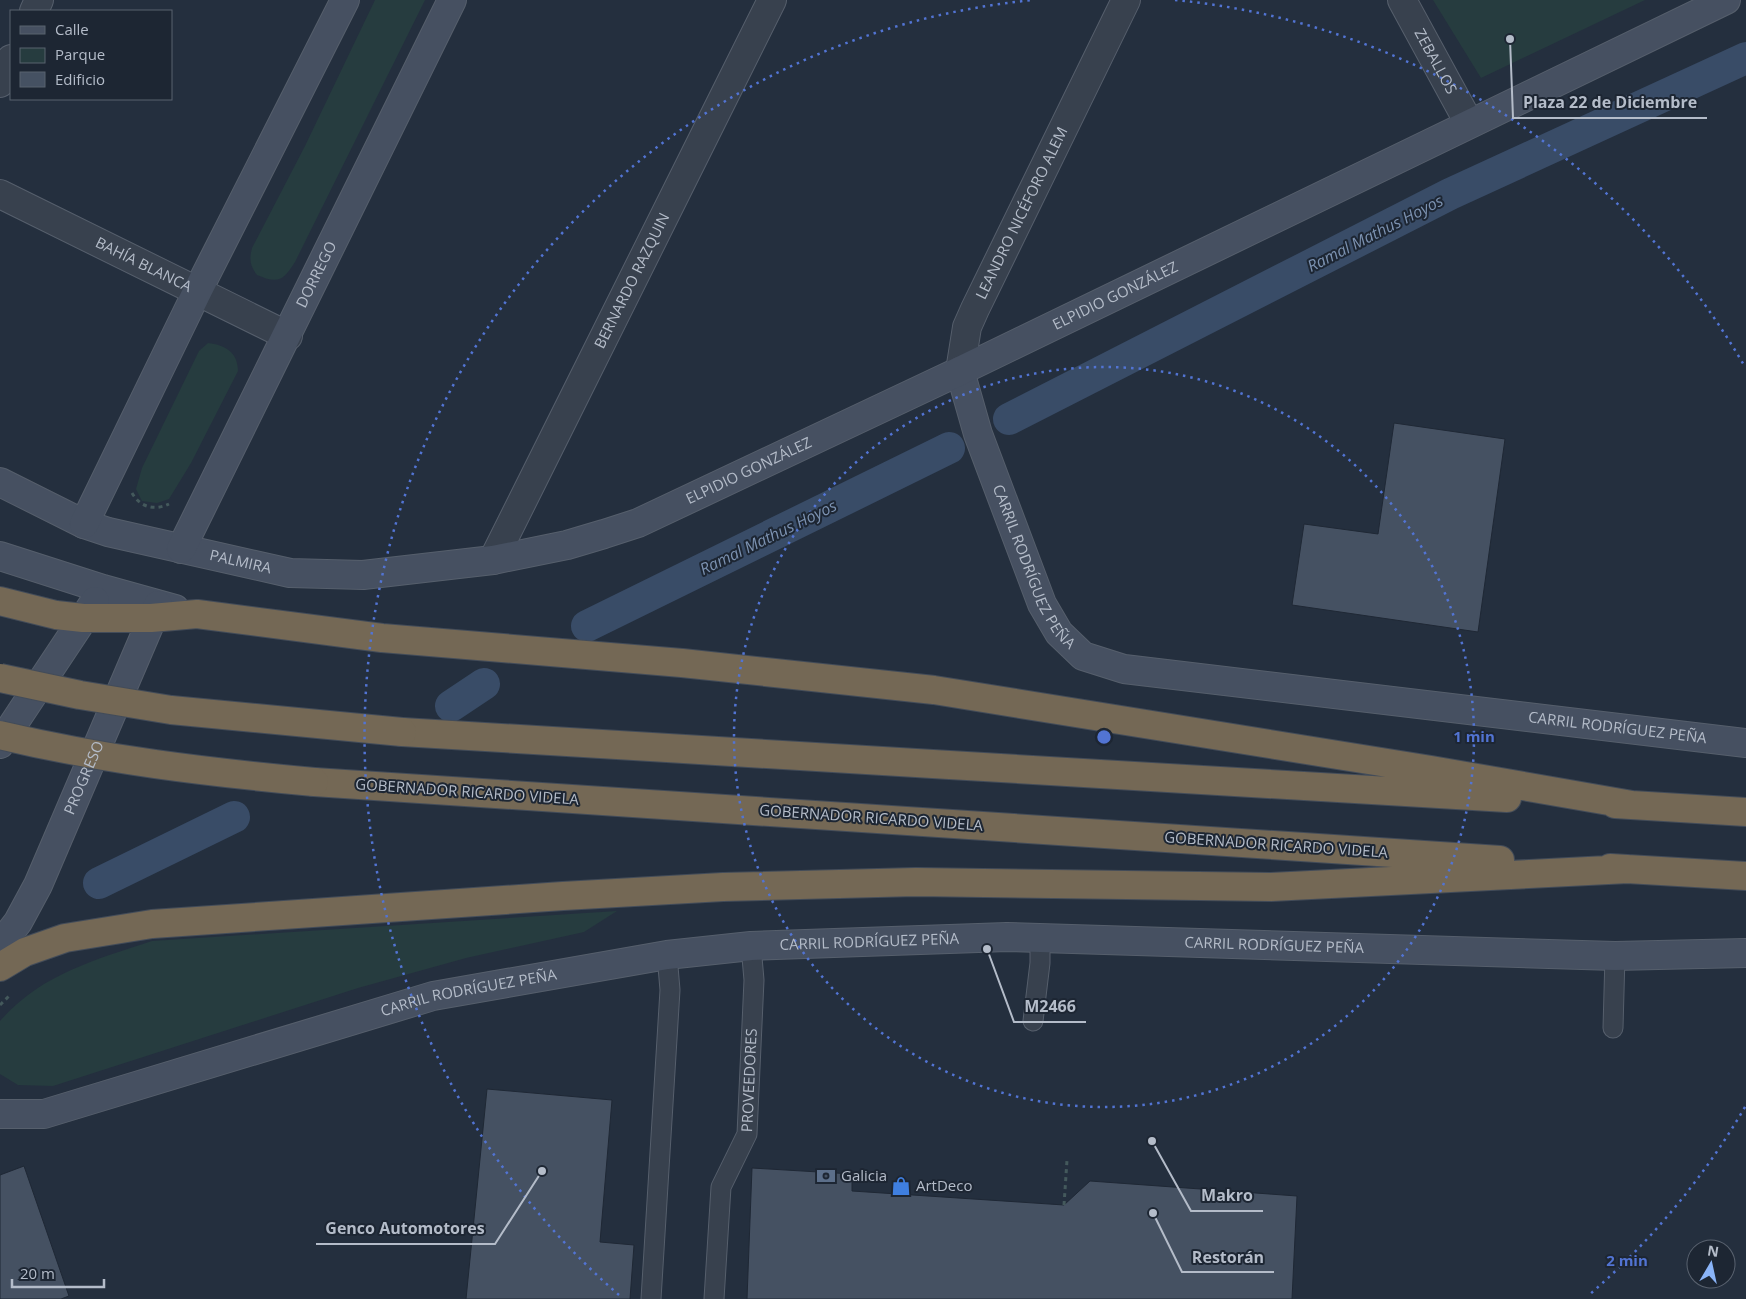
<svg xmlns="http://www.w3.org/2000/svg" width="1746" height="1299" font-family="'Open Sans',sans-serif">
<rect width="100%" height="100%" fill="#242f3e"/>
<path fill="#263c3f" d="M375,0H425L295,262C283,281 278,284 257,275C250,266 249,259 252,248L305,146Z
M1433,0H1645L1481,78Z
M208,343C226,345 238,353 238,371L191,463L169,499L157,503L142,501L136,489L142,468L199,351Z
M617,911L584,932L466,958L358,988L53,1086L18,1085L0,1074V1021C41,974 95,960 152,941Z"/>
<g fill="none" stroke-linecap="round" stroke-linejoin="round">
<path stroke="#394c67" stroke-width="32" d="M1009,419L1450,194L1746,58
M587,626L949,448
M451,706L484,684
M99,883L234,817"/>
</g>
<path fill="#455162" stroke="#1f2835" d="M1394,423L1505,439L1478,632L1292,605L1304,524L1378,534Z
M487,1089L612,1100L600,1242L634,1245L630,1299H466Z
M24,1166L69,1296L61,1299H0V1175Z
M752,1168L852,1174V1191L1064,1205L1090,1181L1297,1196L1292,1299H747Z"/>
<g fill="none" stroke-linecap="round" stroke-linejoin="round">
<g stroke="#565f6c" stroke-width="21">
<g id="lane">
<path d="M1033,1021L1040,963V939"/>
<path d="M1613,1028L1615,956"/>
<path d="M651,1299L670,990L667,955"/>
<path id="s1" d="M714,1299L721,1187L747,1134L754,980L751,946"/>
</g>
</g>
<g stroke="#565f6c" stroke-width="30">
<g id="street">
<path id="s2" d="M1402,0L1469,123"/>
<path d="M34,11L39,0"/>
<path d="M0,83L11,59"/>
<path id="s3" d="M0,194L288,336"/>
<path id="s4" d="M960,371L967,327L975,309L1126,0"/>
<path id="s5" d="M493,560L772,0"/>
</g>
</g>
<g stroke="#565f6c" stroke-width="30">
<g id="secondary">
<path id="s6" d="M960,371L978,434L1042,604L1059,633L1083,656L1124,669L1746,743"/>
<path id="s7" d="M0,482L84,524L108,532L290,573L363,575L493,560L567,545L604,534L638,523L960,371L1726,0"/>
<path d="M84,524L198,290L345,0"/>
<path id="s8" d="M181,549L452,0"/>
<path d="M0,556L103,589L175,609"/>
<path d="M0,744L95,601"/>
<path id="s9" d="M0,945L18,922L38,885L158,605"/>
<path id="s10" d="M0,1114H44L433,996L667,955L751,946L1007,937L1615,956L1746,953"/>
</g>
</g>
<g stroke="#434c59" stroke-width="30">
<path id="highway" d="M0,601L56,615L83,618H151L197,614L382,638L682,663L934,690L1431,770L1632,805
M402,732C770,753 1139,778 1507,798
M314,782L1500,860
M1615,804L1746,812
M1610,868L1746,876
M0,967L25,952L65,938L152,924L563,896L723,887L916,882L1271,887L1628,869"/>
</g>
<path stroke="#44595c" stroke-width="3" stroke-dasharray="4 4" stroke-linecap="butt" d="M132,493C140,507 154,511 169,504
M0,1005L10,995
M1064,1205L1067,1160"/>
<use href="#lane" stroke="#38414e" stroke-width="19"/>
<use href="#street" stroke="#38414e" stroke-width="28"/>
<use href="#secondary" stroke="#465061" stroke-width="28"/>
<use href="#highway" stroke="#746855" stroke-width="28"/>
<g stroke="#434c59" stroke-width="30" stroke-linecap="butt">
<path id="highway-bridge" d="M0,678L80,695L171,710L402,732
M0,735C105,760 206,772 314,782"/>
</g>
<use href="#highway-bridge" stroke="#746855" stroke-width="28"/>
</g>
<g fill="none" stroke="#5274d3" stroke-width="2.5" stroke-dasharray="2.5 5">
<circle cx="1104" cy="737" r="370"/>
<path d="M1745 1107A740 740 0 0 1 1589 1295M619 1295A740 740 0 0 1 1033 0M1175 0A740 740 0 0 1 1745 367"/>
</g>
<defs>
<g id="bank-bare" transform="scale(1.5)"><path d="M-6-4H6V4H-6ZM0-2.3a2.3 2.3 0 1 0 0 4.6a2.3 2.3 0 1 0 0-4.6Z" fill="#5c6f8a" stroke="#1d2633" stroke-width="2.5" paint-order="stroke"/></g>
<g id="shop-bare" transform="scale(1.5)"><path d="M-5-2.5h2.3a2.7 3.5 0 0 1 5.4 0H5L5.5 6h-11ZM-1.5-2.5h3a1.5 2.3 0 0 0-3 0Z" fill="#3f7fe0" stroke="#1d2633" stroke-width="2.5" paint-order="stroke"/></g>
</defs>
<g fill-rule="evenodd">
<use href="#bank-bare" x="826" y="1176"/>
<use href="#shop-bare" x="901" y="1186"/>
</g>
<g text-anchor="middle" stroke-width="4" stroke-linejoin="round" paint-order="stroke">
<g font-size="15" fill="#b4bcc9" stroke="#1d2633">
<text dy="5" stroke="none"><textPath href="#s2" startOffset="70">ZEBALLOS</textPath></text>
<text dy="5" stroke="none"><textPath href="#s4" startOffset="171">LEANDRO NICÉFORO ALEM</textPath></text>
<text dy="5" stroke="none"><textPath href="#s3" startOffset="160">BAHÍA BLANCA</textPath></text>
<text dy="5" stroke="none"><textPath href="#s8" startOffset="306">DORREGO</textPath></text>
<text dy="5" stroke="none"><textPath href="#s5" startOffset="312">BERNARDO RAZQUIN</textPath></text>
<text dy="5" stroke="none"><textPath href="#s7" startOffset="1188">ELPIDIO GONZÁLEZ</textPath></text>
<text dy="5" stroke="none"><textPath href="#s7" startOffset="782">ELPIDIO GONZÁLEZ</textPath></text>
<text dy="5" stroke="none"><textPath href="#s7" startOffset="255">PALMIRA</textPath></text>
<text dy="5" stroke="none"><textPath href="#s6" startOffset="210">CARRIL RODRÍGUEZ PEÑA</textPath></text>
<text dy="5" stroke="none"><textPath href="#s6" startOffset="854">CARRIL RODRÍGUEZ PEÑA</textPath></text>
<text dy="5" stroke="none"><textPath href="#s9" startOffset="188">PROGRESO</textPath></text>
<text transform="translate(467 792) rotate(4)" y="5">GOBERNADOR RICARDO VIDELA</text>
<text transform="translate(871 818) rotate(4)" y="5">GOBERNADOR RICARDO VIDELA</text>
<text transform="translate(1276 845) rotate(4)" y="5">GOBERNADOR RICARDO VIDELA</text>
<text dy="5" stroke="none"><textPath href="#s10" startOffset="891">CARRIL RODRÍGUEZ PEÑA</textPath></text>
<text dy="5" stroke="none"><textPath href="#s10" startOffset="1296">CARRIL RODRÍGUEZ PEÑA</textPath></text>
<text dy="5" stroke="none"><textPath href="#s10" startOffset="486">CARRIL RODRÍGUEZ PEÑA</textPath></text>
<text dy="5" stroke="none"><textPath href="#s1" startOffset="225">PROVEEDORES</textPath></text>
</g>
<g font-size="15" fill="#b4bcc9" stroke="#1d2633" text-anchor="start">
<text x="841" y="1181">Galicia</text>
<text x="916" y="1191">ArtDeco</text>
</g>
<g font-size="16" font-style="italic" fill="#7c92b1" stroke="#1d2633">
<text transform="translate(1375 233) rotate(-27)" y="6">Ramal Mathus Hoyos</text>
<text transform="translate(768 537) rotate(-26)" y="6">Ramal Mathus Hoyos</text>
</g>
</g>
<circle cx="1104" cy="737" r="8" fill="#5274d3" stroke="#1d2633" stroke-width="2.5"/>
<g font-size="15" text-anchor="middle" font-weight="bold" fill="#5274d3" stroke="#1d2633" stroke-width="4" stroke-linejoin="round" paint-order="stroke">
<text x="1474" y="742">1 min</text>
<text x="1627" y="1266">2 min</text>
</g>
<path fill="none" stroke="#b4bcc9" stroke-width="2" d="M1510 39L1513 118H1707M987 949L1014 1022H1086M1152 1141L1191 1211H1263M542 1171L495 1244H316M1153 1213L1182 1272H1274"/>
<g fill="#b4bcc9" stroke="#1d2633" stroke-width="2">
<circle cx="1510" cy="39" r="5"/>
<circle cx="987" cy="949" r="5"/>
<circle cx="1152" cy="1141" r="5"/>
<circle cx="542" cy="1171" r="5"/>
<circle cx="1153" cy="1213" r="5"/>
</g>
<g font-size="16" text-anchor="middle" font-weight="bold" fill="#b4bcc9" stroke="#1d2633" stroke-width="4" stroke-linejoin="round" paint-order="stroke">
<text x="1610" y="108">Plaza 22 de Diciembre</text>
<text x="1050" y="1012">M2466</text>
<text x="1227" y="1201">Makro</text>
<text x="405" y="1234">Genco Automotores</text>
<text x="1228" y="1263">Restorán</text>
</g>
<rect x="10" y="10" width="162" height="90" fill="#1d2633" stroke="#59626f"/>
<rect x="20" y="26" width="25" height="8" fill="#465061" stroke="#59626f"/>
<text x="55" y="35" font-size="15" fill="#b4bcc9">Calle</text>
<rect x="20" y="48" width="25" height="15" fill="#263c3f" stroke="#59626f"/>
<text x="55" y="60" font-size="15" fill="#b4bcc9">Parque</text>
<rect x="20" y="72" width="25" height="15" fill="#455162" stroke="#59626f"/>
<text x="55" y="85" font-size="15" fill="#b4bcc9">Edificio</text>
<g transform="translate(1711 1264) rotate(9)"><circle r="24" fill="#1d2633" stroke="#59626f"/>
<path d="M0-4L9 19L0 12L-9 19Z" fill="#8ab4f8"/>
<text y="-8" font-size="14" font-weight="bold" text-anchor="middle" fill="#b4bcc9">N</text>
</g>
<path d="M12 1279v8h92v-8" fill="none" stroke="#b4bcc9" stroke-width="2.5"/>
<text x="20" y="1279" font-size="15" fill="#b4bcc9" stroke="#1d2633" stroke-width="4" paint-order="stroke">20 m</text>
</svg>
